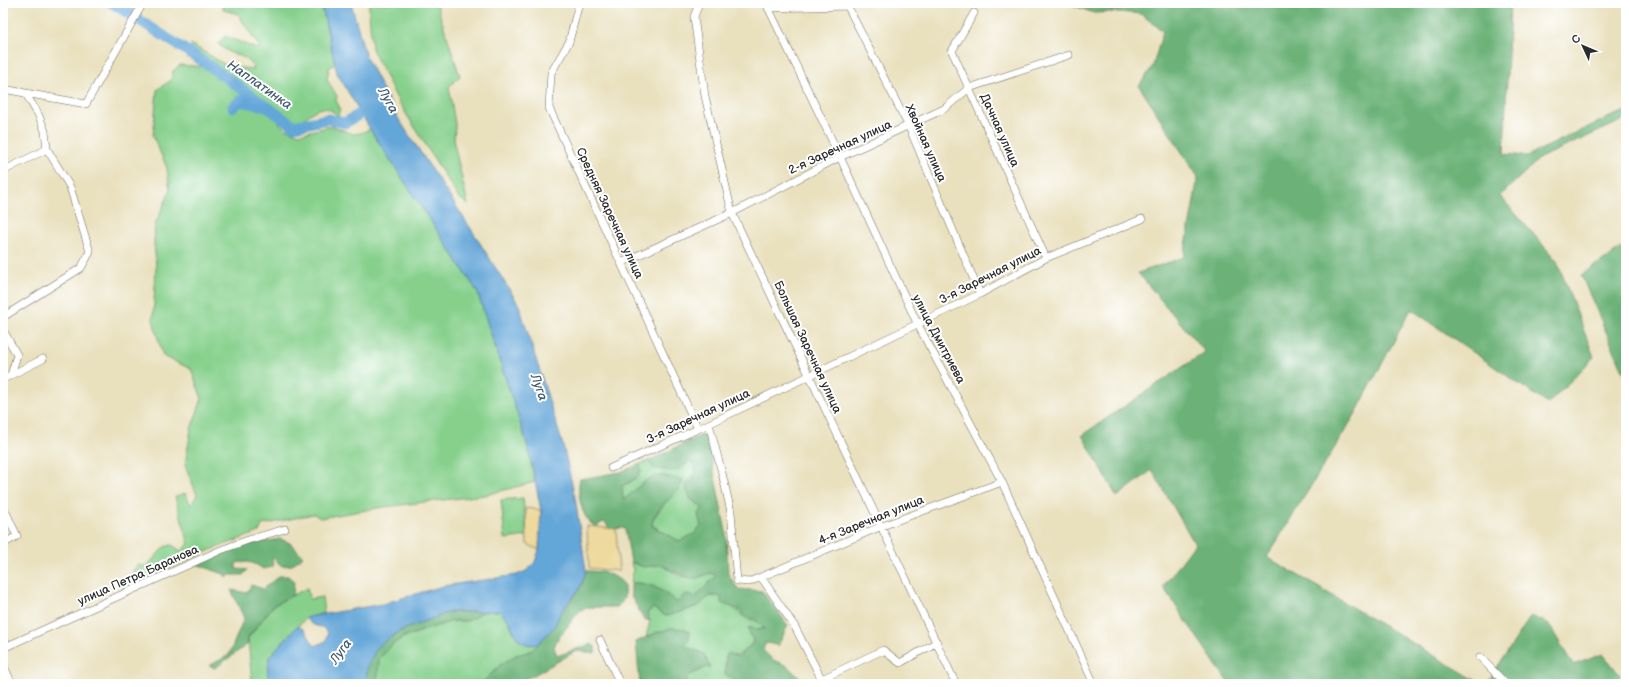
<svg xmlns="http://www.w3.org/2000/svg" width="1629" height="687" font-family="'Balsamiq Sans',sans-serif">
<rect width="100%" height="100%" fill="#fff"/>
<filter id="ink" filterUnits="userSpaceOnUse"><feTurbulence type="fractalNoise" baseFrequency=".025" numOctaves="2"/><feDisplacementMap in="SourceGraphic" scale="8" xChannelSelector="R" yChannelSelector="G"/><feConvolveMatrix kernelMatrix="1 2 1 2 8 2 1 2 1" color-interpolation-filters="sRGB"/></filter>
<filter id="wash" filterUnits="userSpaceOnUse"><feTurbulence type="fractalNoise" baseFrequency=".012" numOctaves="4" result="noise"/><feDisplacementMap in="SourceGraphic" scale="16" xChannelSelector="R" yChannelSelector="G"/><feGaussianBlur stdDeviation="0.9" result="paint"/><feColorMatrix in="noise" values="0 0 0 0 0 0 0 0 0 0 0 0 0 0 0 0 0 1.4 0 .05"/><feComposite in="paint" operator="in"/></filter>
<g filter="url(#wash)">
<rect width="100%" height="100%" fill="#e9e0bd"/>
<path fill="#86d08c" stroke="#587e5c" d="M220,3H321L335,64L329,68L327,80L337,96L336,101L340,108L338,116C335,114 333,111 330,110C317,103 308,118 298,122L280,114L279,123L286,129L299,134L332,126L353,134L361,133L370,129L477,291L528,447L535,482L485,495L384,507L320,518L314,514L262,525L259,532L208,551L123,590L118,584L129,577L137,565L147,566L164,547L172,545L181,551L189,544L175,497L185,493L191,505L197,495L185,465L191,429L202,399L191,369L163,356L153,320L156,267L154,243L155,225L170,191L167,168L153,136L157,90L171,80L173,71L180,65L206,67L194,60L191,44L229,67L254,69C248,57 242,57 231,53C226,51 222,47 218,44L225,36L257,49L260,48L238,14L224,10Z
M369,3H436L460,76L449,87L455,124L454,143L468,205L458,197L397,99L372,49L369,12Z
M648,461L654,468C668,471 679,471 690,461C701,471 693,485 689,498L703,508L698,514L701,526L694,534L679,541L652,525L653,519L672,494L678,480C645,471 647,483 623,500L622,486L631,482L641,470L640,464Z
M523,498L527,536L505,539L501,500Z
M631,562L644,567L661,565L681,576L698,578L709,573L718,575L695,597L677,603C661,590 652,582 631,583L633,570Z
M307,588L310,599L322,597L324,613L306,618L269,657L267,684H252L248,638L274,605Z
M710,596H722C728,601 738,614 745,617C752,621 761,620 765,629L748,628L750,636L753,638C752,651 729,657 725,667C729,678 735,680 745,684H688L686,677L707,667L699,651L691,650L685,646L689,639L672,628L646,637L650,621L647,613L653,608L666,616L673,614L698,606Z
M499,611L509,621L515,637L531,645L538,644L531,651L516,655L481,684H475V682L466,684H377L379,659L393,644L403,638L452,621H467L483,612Z"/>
<path fill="#6cb278" stroke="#4c6e52" d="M1066,3H1510L1504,154L1527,156L1607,118L1626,111V119L1540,158L1500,196L1557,261L1594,357L1548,404L1411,309L1356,413L1267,557L1482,684H1229L1163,587L1195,544L1152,470L1117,497L1082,435L1205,352L1138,273L1184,257L1198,177L1139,86L1153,66L1163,31L1141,14L1119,12L1094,13Z
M1623,247L1626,248V377L1581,275Z
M706,433L726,532L728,574L738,589L762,591L788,625L778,646L769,643L765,644L763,650L773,660L787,666L801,679L814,682L816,684H745L737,682L725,674L726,657L728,653L738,657L753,643V638L750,636L748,628L765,629L755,619L746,618L737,609L721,603V596H710L698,606L673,614L666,616L653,608L647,613L650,621L644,619L631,596V583C652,582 661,590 677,602L685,594L695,597L717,575L709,573L698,578H690L661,565L644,567L631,562L625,528L609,529L606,523L603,522L597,526C582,524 576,491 580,479L621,472L640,464L641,470L638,477L622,486L623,500C636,491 646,474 664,476C671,477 676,480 683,479C680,497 653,505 652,526L679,541L694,534L701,526L698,514L703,508C692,501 687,497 686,483L697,472L695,465L690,461C675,474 671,471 654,468L648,461Z
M280,539L290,543L303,556L292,565L282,566L272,557L273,567L263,569C254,562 248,561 236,563V569L247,570L243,575H230L226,577L224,574L196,564L235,547Z
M586,571C600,571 614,573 624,584V597L622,602L617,607H590L580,610L557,640L554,647L557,656L591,644L595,647V653L576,651L534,675L512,684H481L500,665L516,655L531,651L555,626L559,615L580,588Z
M279,576H288L294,581L293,595L274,605L248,638V644L215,668L209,666L229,655L244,618L231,590L247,593L251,585L263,589Z
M449,612H483L467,621H452L403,637L393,644L379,659L377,684H366C367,670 369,658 378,646C388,632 432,619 449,612Z
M1531,616L1548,623L1573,665L1603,654L1620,675L1618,684H1486Z
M672,628L684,629L690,632L689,639L685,646L704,654L710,668L707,667L686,677L688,684H640L636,642L658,632Z"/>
<path fill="#eeda9e" stroke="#8c8264" d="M526,508L541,510L539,550L527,544Z
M587,526L616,529L619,571L589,568Z"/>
<path fill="#64a6d8" stroke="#486882" d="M321,3H351L366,57L396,115L473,232L519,305L563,445L575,497L586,571L580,588L559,615L555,626L538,644C519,647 517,637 510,623C508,618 502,615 499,611L449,612L400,631L378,646L367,668L366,684H267L269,657L297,626C307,629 308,638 315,646L326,641L328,633L322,627C315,626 309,624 306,618L308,617L382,604L443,586L517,575L526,571L535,562L539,550L541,510L528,447L477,291L373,134L337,73Z"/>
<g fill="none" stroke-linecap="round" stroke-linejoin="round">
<path stroke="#64a6d8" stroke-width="11" d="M112,3L133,16
M136,18L204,62L294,126L328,119L345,123L373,106
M233,107L240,101L261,105"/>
</g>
</g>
<g filter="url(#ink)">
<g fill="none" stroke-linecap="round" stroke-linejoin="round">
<g stroke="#6e6a5e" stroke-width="8">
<path id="minor" d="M579,3L569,42L551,73L549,108L698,429
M699,3L694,17L705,96L732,213L956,684
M766,3L840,157L917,323L1002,482L1094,684
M846,3L909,127L980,294
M768,8L848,6
M974,13L952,51L1046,258
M3,89L86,104L143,3
M3,171L47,149
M621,263L732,213L840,157L944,109L969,88L1069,55
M3,317L81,268L90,252L70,187L47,149L45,131L39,116L26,94
M3,330L17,355L11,375
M3,379L43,359
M709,424L722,473L731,512L737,581L749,582L882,526L1002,482
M611,468L698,429L980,294L1046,258L1142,219
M3,506L17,536L3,544
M761,577L795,627L824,684
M600,640L620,684
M3,648L221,550L248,540L285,529
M1480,657L1506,684
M3,664L12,684
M822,679L883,650L900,663L937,642"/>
</g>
<use href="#minor" stroke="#fff" stroke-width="7"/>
</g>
</g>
<g text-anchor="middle" stroke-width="4" stroke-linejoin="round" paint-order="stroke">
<g font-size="12" fill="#2b2b2b" stroke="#fff">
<text transform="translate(1000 130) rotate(66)" y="4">Дачная улица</text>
<text transform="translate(926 143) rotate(66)" y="4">Хвойная улица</text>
<text transform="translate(840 147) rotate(-25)" y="4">2-я Заречная улица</text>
<text transform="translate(610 213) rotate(65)" y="4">Средняя Заречная улица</text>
<text transform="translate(990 275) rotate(-27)" y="4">3-я Заречная улица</text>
<text transform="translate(939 339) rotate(62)" y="4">улица Дмитриева</text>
<text transform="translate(808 347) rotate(65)" y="4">Большая Заречная улица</text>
<text transform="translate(698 416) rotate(-25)" y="4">3-я Заречная улица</text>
<text transform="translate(871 520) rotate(-22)" y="4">4-я Заречная улица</text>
<text transform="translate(138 575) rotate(-24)" y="4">улица Петра Баранова</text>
</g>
<g font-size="13" font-style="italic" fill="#425c70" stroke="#fff">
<text transform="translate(260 84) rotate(35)" y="5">Наплатинка</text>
<text transform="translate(389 100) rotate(61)" y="5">Луга</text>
<text transform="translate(540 387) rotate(71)" y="5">Луга</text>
<text transform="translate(340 651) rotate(-54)" y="5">Луга</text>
</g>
</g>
<rect width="1629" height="687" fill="none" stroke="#fff" stroke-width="16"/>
<g transform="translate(1583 46) rotate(314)" stroke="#ffffff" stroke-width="3" paint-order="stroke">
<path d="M0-3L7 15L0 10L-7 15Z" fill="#2b2b2b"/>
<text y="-6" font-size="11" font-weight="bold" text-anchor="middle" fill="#2b2b2b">С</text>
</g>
</svg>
